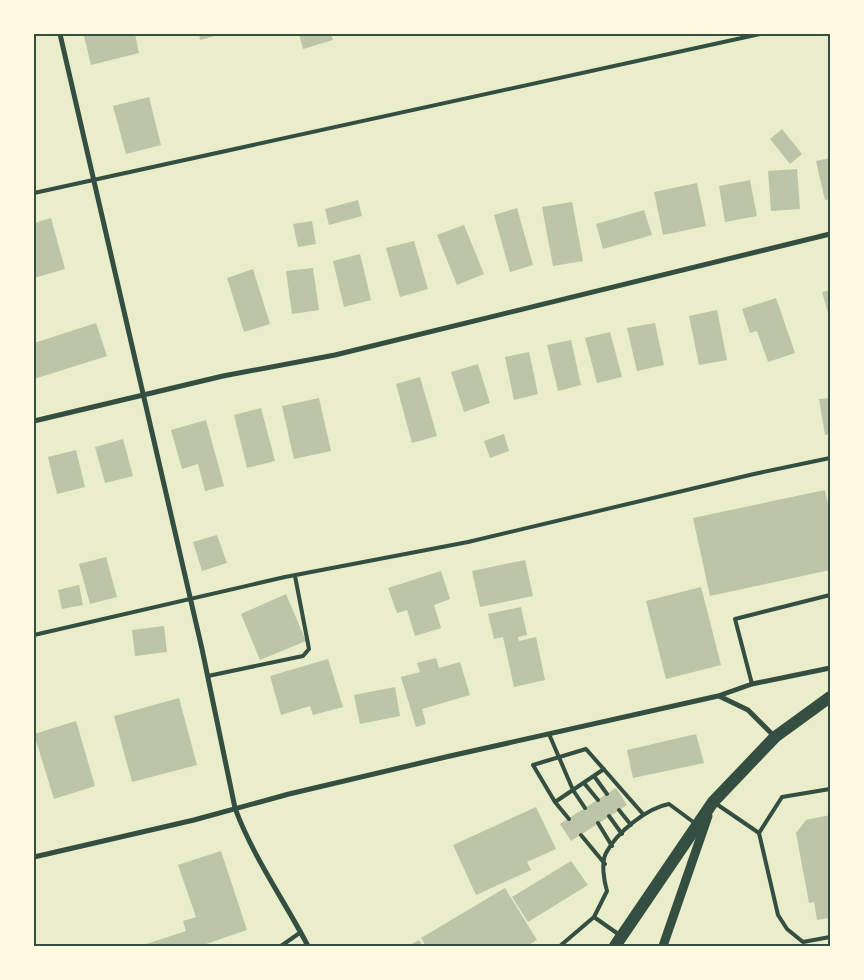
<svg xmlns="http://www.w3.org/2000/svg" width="864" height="980" font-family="Inter,sans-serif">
<rect width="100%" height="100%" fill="#e9edc9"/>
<path fill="#bcc5a7" d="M93,34H135L139,53L91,65L84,36Z
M199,34H222L200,40Z
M299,34H331L333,40L303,49Z
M149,97L161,145L126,154L113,106Z
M782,129L802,154L790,164L770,139Z
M830,158V199L825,200L816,161Z
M797,169L800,209L771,211L768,171Z
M750,180L757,216L725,222L719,186Z
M697,183L706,226L663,235L654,192Z
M358,200L362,216L329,225L325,209Z
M572,202L583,261L553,266L542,207Z
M517,208L533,265L510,272L494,215Z
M644,210L652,235L603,249L596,224Z
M51,218L65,269L34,278V223Z
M312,221L316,244L298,247L293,224Z
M464,225L484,274L457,285L437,235Z
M414,241L428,289L400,297L386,248Z
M360,254L371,300L344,307L333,261Z
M313,268L319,310L292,314L286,271Z
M253,269L270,324L244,332L227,278Z
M830,290V319L822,292Z
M776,298L795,353L768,362L757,331L750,333L742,309Z
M717,310L727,360L699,365L689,316Z
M96,323L107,356L34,379V343Z
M655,323L664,365L637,371L627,328Z
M610,332L622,377L597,383L585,338Z
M571,340L581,385L558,391L547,345Z
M529,352L538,394L514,400L505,357Z
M478,364L490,403L464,412L451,372Z
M420,377L437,436L412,443L396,384Z
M319,398L331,451L294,459L282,406Z
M830,398V434L825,435L819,399Z
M261,408L275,461L247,468L234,415Z
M206,420L224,486L205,491L198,464L182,469L171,430Z
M504,434L509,451L490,458L484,441Z
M123,439L133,476L105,483L95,447Z
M76,450L85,487L57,494L48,457Z
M825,490L830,514V570L710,596L693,518Z
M217,535L227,563L202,571L193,542Z
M106,557L117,597L90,604L79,564Z
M525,560L533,596L480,607L472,571Z
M441,571L450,599L434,605L441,628L415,636L407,610L397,613L388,588Z
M79,585L83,605L62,609L58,590Z
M701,587L721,665L666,679L646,601Z
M286,594L306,641L260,660L241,614Z
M521,607L527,635L518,637L519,641L536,637L545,680L514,687L503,637L494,639L488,614Z
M164,626L167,652L135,656L132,630Z
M436,658L439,668L460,662L470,695L422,709L426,724L416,727L401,677L420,672L417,663Z
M328,659L343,707L313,715L310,706L281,715L270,676Z
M395,687L400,716L360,724L354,695Z
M179,698L197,765L132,782L114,716Z
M76,721L95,786L54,799L34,734Z
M696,734L704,763L633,778L627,750Z
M616,788L627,805L571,841L560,824Z
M536,807L556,849L527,862L531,870L476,895L453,845Z
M830,815V918L817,920L814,902L809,903L796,833L806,820Z
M221,851L247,930L200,946H140L186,931L183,921L196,917L178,865Z
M571,861L588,885L528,922L512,897Z
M505,888L537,940L527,946H426L421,938Z
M419,940L423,946H408Z"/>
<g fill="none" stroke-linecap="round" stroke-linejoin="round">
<path stroke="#344e41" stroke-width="4" d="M34,193L760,34
M34,635L285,577L468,542L754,474L830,458
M208,676L303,656L309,649L295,576
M752,684L735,619L830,595
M549,734L573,790L585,808
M594,776L607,794
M584,783L598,800
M555,802L604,769
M715,803L759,833L778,915L787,929L803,942L830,937
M619,810L631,825
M609,816L622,834
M569,819L555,802L533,765L586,749L643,814
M598,823L612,846
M759,833L782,797L830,789
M581,835L605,864
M594,917L621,936
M281,946L301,932
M560,946L594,917L607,891C604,881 601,863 606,853C617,832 647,808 669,804L696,824"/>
<path stroke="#344e41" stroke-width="5" d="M60,34L202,649L235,808C253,857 284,900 308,946
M34,421L223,376L335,355L830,234
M719,696L748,710L774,736
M34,857L194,820L289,794L450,756L718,696L752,684L830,668"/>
<path stroke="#344e41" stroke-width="9" d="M663,946L708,816"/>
<path stroke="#344e41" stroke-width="12" d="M615,946L713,802L775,737L830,697"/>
</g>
<rect width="864" height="980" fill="none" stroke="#fefae0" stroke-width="70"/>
<rect x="35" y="35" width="794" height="910" fill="none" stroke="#344e41" stroke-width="2"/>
</svg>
